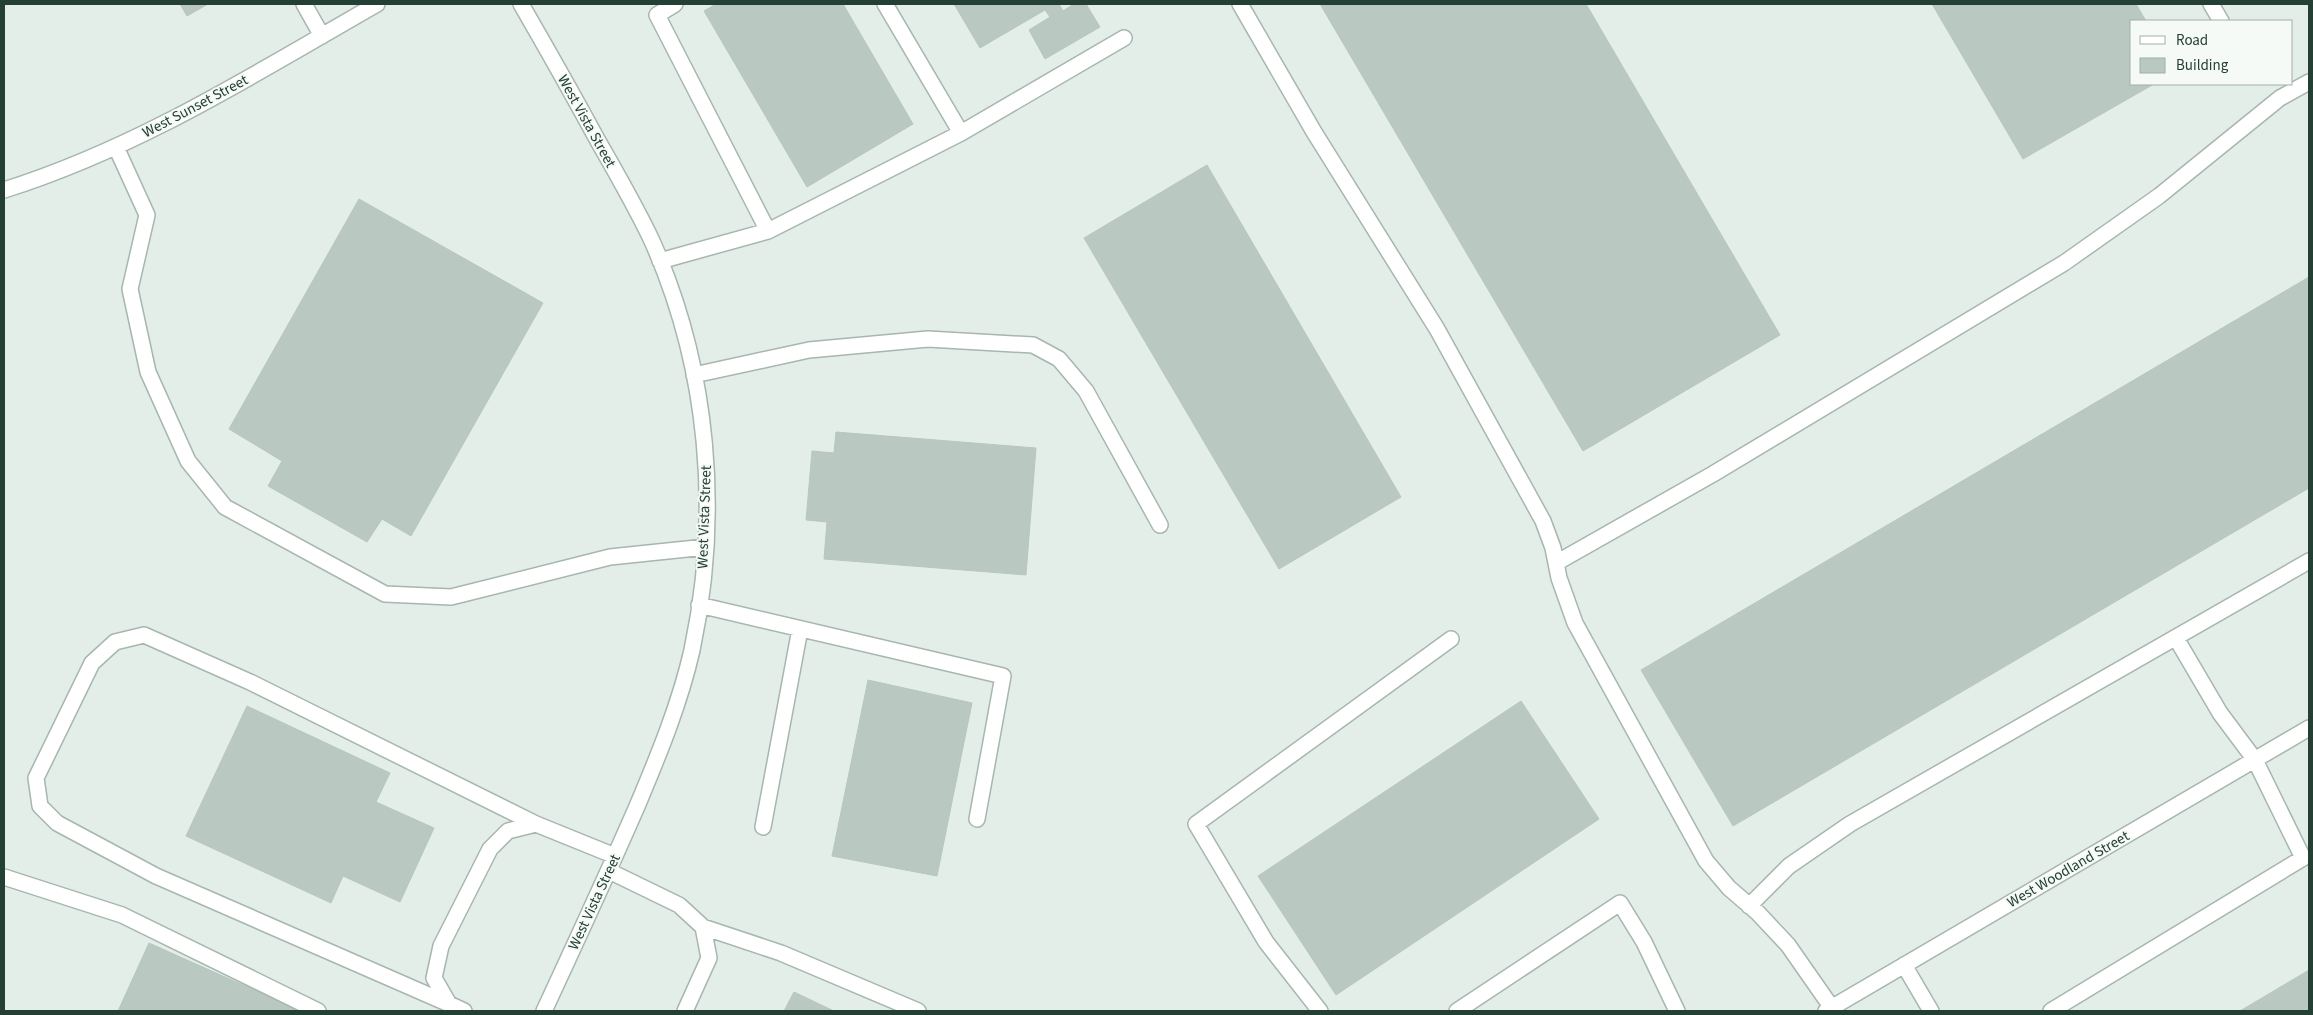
<svg xmlns="http://www.w3.org/2000/svg" width="2313" height="1015" font-family="'Source Sans 3',sans-serif">
<rect width="100%" height="100%" fill="#e4eee8"/>
<path fill="#b9c8c1" stroke="#b7c7be" d="M180,4H208L187,16Z
M716,4H843L913,124L807,187L704,11Z
M954,4H1059L1063,11L1074,4H1086L1100,27L1045,59L1029,30L1050,17L1045,10L980,48Z
M1320,4H1586L1780,335L1583,451Z
M1932,4H2136L2146,21H2132V84H2154L2023,159Z
M1207,165L1401,497L1279,569L1084,238Z
M359,199L543,303L411,536L382,519L367,542L268,486L282,461L229,429Z
M2309,277V488L1733,826L1641,670Z
M836,432L1036,448L1026,575L824,559L827,522L806,520L812,451L834,453Z
M868,680L972,703L937,876L832,856Z
M1521,701L1599,819L1336,995L1258,876Z
M247,706L390,773L376,802L434,828L400,902L343,876L331,903L186,836Z
M149,943L301,1011H118Z
M2309,970V1011H2240Z
M794,992L834,1011H784Z"/>
<g fill="none" stroke-linecap="round" stroke-linejoin="round">
<g stroke="#a7b6ae" stroke-width="18">
<path id="minor" d="M304,4L322,36
M521,4C547,49 573,95 598,141C617,174 636,207 652,241C709,369 721,514 692,650C680,703 659,754 638,804C608,873 576,942 544,1011
M885,4L961,133L1124,38
M1240,4L1314,132L1437,329L1543,521L1553,548L1559,578L1575,623L1706,861L1729,888L1758,913L1788,945L1832,1008
M2211,4L2221,21
M116,147L147,215L130,289L148,372L188,461L225,507L385,594L451,597L610,557L706,547
M4,190C138,148 256,73 377,4
M768,231L961,133
M660,261L768,231L657,15L675,4
M694,375L809,350L928,339L1033,345L1059,359L1086,391L1160,525
M1556,563L1713,474L2064,263L2159,196L2280,98L2309,82
M699,605L1003,676L977,819
M763,827L800,629
M609,871L679,905L703,927L709,958L685,1011
M4,877L122,915L318,1011
M1749,906L1789,866L1850,824L2309,561
M703,927L781,953L918,1011
M1904,965L1931,1011
M449,1004L156,876L57,823L40,806L36,778L92,663L115,642L144,635L250,682L536,824
M464,1011L449,1004L434,978L441,946L490,849L508,831L536,824L615,856
M1320,1011L1266,942L1196,824L1451,639
M1457,1011L1620,903L1644,942L1677,1011
M1826,1011L2309,728
M2051,1011L2303,858L2255,760L2220,713L2176,638"/>
</g>
<use href="#minor" stroke="#fff" stroke-width="15"/>
</g>
<g text-anchor="middle" stroke-width="4" stroke-linejoin="round" paint-order="stroke">
<g font-size="15" fill="#243f34" stroke="#f5faf7">
<text transform="translate(195 106) rotate(-28)" y="5">West Sunset Street</text>
<text transform="translate(587 121) rotate(61)" y="5">West Vista Street</text>
<text transform="translate(704 517) rotate(-88)" y="5">West Vista Street</text>
<text transform="translate(2068 869) rotate(-30)" y="5">West Woodland Street</text>
<text transform="translate(594 902) rotate(-65)" y="5">West Vista Street</text>
</g>
</g>
<rect width="2313" height="1015" fill="none" stroke="#243f34" stroke-width="10"/>
<rect x="2130" y="20" width="162" height="65" fill="#f5faf7" stroke="#a1afa9"/>
<rect x="2140" y="36" width="25" height="8" fill="#ffffff" stroke="#a1afa9"/>
<text x="2176" y="45" font-size="15" fill="#243f34">Road</text>
<rect x="2140" y="58" width="25" height="15" fill="#b9c8c1" stroke="#a1afa9"/>
<text x="2176" y="70" font-size="15" fill="#243f34">Building</text>
</svg>
